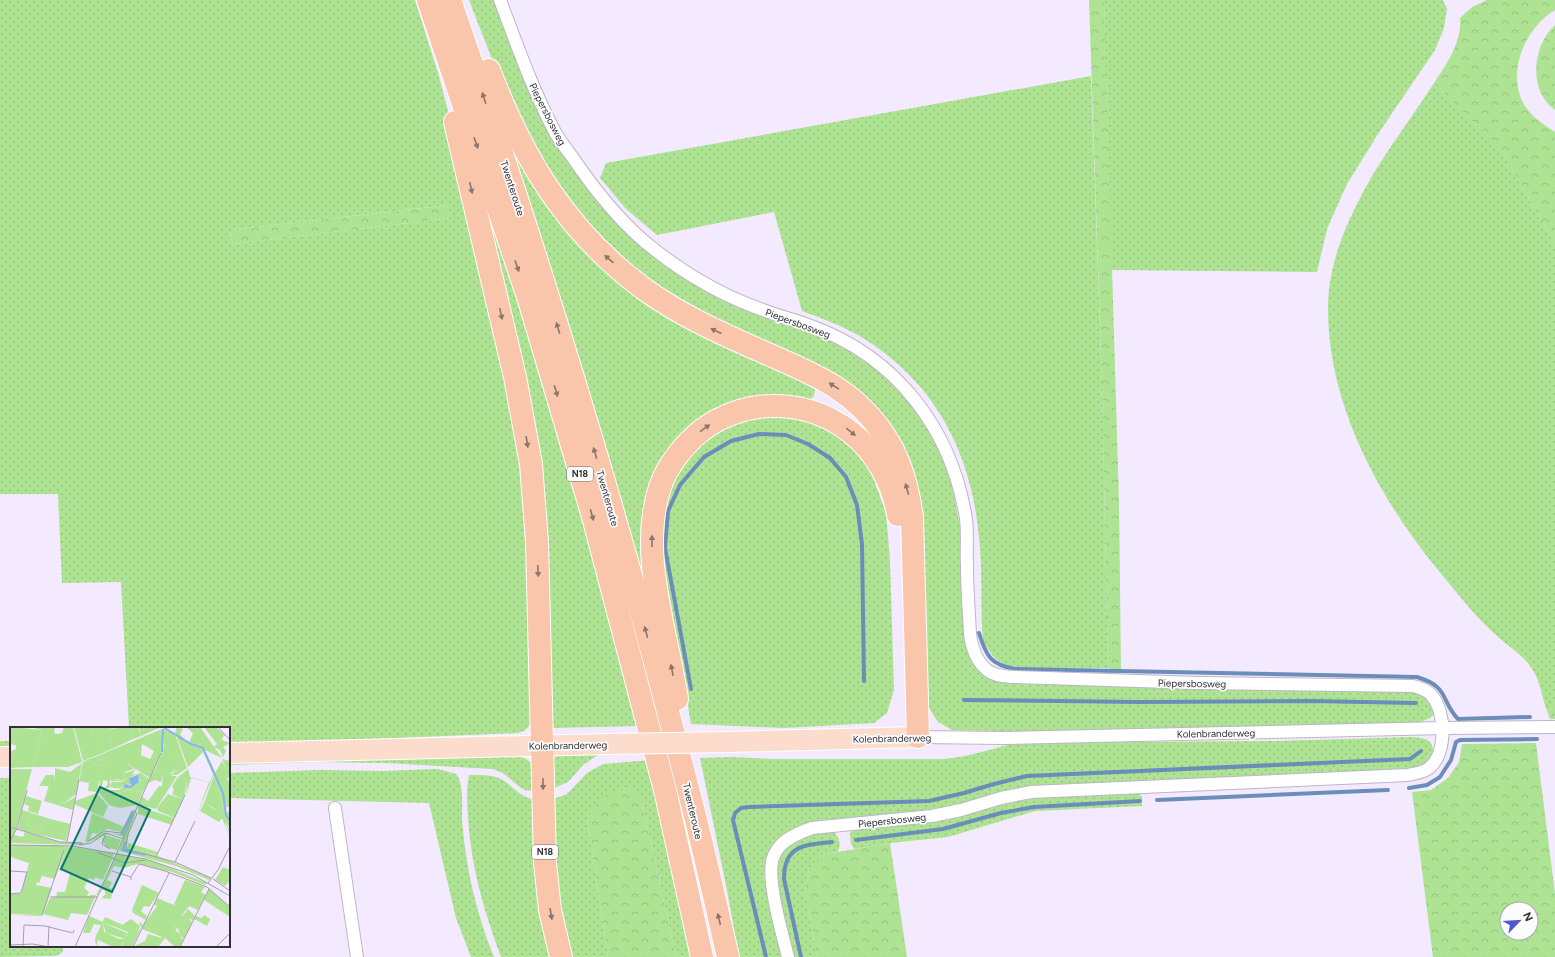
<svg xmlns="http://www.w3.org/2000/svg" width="1555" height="957" font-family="Figtree,sans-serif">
<defs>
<pattern id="grass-dots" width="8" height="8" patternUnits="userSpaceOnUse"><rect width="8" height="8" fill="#ade393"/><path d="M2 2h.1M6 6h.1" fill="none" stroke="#95c37f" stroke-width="1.8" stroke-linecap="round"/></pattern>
<pattern id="forest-crowns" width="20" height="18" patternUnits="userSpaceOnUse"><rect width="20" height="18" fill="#ade393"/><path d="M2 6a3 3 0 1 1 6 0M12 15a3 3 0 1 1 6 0" fill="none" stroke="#95c37f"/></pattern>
</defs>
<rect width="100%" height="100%" fill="#f4eaff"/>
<path fill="url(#grass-dots)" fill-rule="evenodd" d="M0,0H415L438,73L462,164L527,465L532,723L524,731L518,733L229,745V728H129L121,582L62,583L58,494H0ZM448,205L450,218L234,244L230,238L231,230Z
M469,0H495L553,138L587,189L626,230L661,260L865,356L911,401L929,429L943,458L952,484L961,532L966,639L995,679L1012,684L1407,691L1424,695L1434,708V714C1425,725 1406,723 1393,724L1048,732L952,730L938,722L929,708L926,690L895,440L749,338L653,286L588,231L518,126Z
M1104,0H1443L1447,9L1444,28L1435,50L1378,134L1347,184L1327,229L1317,272L1111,270Z
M1091,76L1102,385L1108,668H1012C995,661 992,656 983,641C980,606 983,572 979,537C971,451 934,380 858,335C840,325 821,318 802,311L774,212L657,235L626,209L600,178L606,163Z
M1434,83L1499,147L1555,244V705H1545C1542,695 1540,683 1535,674C1527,657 1510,648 1497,636C1477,619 1459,595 1442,575C1380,500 1328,407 1328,308C1328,273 1340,238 1355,208C1376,163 1408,124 1434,83Z
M509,142L594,252L812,384C817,392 815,398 806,402L767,401L660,469L646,600Z
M473,153L555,412L639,726L554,728L549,724L543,552Z
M765,414L796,416L828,426L852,446L871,472L886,513L890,560L894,690L887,713L874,723L784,728L691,724L661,546L665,499L683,463L709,436L739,420Z
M1412,737C1426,738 1433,739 1434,755L1427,765L1417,769L974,802L934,811L822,820L801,825L784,834L767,860L764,877L782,957H739L726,885L700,758L731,757L774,759H943C968,757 991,749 1015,743L1276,741Z
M0,741H11V750H0Z
M600,754L584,764L568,782L554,788L552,758L554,755Z
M515,755C536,759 536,772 539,791C534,791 529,791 525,790C513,785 509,773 492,769L386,763L314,762L229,765V760Z
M651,760L694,957H676L641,797L587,819L608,957H567L560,931L548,801L567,794L587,773L603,764Z
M438,769L456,774C464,782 462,809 462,821C466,868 476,913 494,957H471L456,918L429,803L229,798V773L320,770L382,771Z
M469,775C479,775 491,774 501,779C515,787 520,799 539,800L558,957H501C484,912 471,866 468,818C467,803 466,790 469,775Z
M0,778H11V946H62L63,952L56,956L0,957Z
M1139,793L1142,797V806L1035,811L948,837L890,843L855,849L851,844L850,833L855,828L1020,797Z
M834,832C840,839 841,843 838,852L821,855L809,869L805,890L817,957H791L777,894V860C796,836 804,834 834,832Z"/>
<path fill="url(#forest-crowns)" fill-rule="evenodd" d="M1089,0H1104L1119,502L1121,671L1108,668L1102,385Z
M1487,0H1555V10C1525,28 1505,73 1525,106C1532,117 1544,125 1555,132V244L1499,147L1434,83C1447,64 1462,42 1460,18L1472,7Z
M1555,25V110C1528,91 1532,46 1555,25Z
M449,205L450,218L234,244L230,238L231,230Z
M1545,705H1555V719H1550Z
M1536,743L1555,894V957H1433L1412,792L1431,790L1448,778L1459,762L1462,744ZM1507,909H1531V933H1507Z
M631,788L641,797L676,957H608L587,819C600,795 604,792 631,788Z
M890,843L907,957H817L805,890L809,869L821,855Z"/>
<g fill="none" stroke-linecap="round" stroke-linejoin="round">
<path stroke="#6b8dba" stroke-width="4" d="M979,633C986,656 991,665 1015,669L1417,677C1450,687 1440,700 1458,719L1530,717
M691,689L665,548L668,511L680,485L704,457L731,441L759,434L786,435L808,444L830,458L846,477L857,505L862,544L864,681
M964,700L1139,702L1310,701L1416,703
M1409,788L1427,785L1440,777L1451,760L1456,742L1460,740L1537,739
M1157,800L1388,790
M856,840L943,829L1001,813L1034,807L1140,801
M766,957L733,820L735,813L741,808L749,807L929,801L964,793L994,784L1027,776L1410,759L1421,751
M801,957L784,879C784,845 804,845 832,842"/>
<g stroke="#beb5c9" stroke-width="14">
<path id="street" d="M500,0C517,45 533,91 556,134C561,142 567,150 573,158C594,189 617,218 645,242C680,271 720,295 763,310C779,316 795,320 811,326C897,357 952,430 966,519C968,534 966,551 967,566C967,589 969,612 970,634C972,650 979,670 997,675C1003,676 1010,677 1016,677L1199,683L1413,686C1420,688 1428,690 1432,696C1446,712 1447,754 1429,768C1423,773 1415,773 1408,775L1031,792L1001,798L961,810L932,816L812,828C801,832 788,837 780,846C777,849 772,858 772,862C768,885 782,933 788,957
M918,737L1003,738L1444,728L1555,727
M335,808L357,957"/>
</g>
<g stroke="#fff" stroke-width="22">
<path id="primary" d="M729,742L918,737
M229,753L609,744
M0,757H11"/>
</g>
<g stroke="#fff" stroke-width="24">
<path id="highway" d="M428,0L529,300L592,513L665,790L702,957
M450,0C539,256 618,515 685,777C701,836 714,897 728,957
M489,70C523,159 566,231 644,289C680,315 720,333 761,351C810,373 852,387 884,435C901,459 908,488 912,517L918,737
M455,122L515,377L531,464L537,542L545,863L550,910L561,957
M677,699C667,631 638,554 660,487C667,466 680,450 696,435C713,420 736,410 758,407C829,398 887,447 898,515"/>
</g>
<use href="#street" stroke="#fff" stroke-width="12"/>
<use href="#primary" stroke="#fcddcd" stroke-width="20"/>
<use href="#highway" stroke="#fac6ab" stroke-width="22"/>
<g stroke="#fff" stroke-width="22" stroke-linecap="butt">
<path id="primary-bridge" d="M609,744L729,742"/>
</g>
<use href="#primary-bridge" stroke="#fcddcd" stroke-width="20"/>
</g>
<defs><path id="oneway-solid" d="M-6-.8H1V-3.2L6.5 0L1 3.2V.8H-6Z"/></defs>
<g fill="#8c736b">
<use href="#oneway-solid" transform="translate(484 98) rotate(-108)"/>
<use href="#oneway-solid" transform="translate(476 143) rotate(71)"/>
<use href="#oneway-solid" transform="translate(471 188) rotate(77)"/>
<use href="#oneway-solid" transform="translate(609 259) rotate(-139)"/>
<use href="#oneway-solid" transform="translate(517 266) rotate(71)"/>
<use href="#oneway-solid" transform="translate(501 314) rotate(77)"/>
<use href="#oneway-solid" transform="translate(558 328) rotate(-107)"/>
<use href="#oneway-solid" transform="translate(716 331) rotate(-155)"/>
<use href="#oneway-solid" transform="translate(834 386) rotate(-148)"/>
<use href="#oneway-solid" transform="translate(556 391) rotate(73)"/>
<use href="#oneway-solid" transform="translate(705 428) rotate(-36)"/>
<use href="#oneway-solid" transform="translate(851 432) rotate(39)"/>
<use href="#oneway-solid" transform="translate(527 442) rotate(81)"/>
<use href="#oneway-solid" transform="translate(595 453) rotate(-106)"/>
<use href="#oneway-solid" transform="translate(907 489) rotate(-105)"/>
<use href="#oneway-solid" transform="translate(592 515) rotate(74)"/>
<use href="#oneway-solid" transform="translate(652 541) rotate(-90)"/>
<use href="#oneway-solid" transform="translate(538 571) rotate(88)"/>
<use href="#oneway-solid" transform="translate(646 632) rotate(-105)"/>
<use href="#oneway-solid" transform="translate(672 670) rotate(-101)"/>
<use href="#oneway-solid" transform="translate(543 784) rotate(89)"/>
<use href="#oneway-solid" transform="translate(551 914) rotate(80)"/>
<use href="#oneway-solid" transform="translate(719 919) rotate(-103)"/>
</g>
<g text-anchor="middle" stroke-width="3.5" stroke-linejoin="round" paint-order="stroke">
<g fill="#fcfcfc" stroke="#6f6c71" stroke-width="1">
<rect x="567" y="467" width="26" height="14" rx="3"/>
<rect x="532" y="845" width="26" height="14" rx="3"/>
</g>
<g font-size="9" font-weight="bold" fill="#322f36">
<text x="580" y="477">N18</text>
<text x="545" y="855">N18</text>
</g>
<g font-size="10" fill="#322f36" stroke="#fcfcfc">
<text transform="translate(548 114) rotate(63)" y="4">Piepersbosweg</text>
<text transform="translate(513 188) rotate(72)" y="4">Twenteroute</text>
<text transform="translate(798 323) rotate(20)" y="4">Piepersbosweg</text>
<text transform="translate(608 498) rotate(74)" y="4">Twenteroute</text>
<text transform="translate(1192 683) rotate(1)" y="4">Piepersbosweg</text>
<text transform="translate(1216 733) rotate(-1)" y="4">Kolenbranderweg</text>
<text transform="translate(892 738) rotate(-1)" y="4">Kolenbranderweg</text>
<text transform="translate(568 745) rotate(-1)" y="4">Kolenbranderweg</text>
<text transform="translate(693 811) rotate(77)" y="4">Twenteroute</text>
<text transform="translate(892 820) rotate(-6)" y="4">Piepersbosweg</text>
</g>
</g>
<g transform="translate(10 727)">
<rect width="220" height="220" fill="#f4eaff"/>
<path d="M0,0L32,3L23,40L0,41V25L6,22V18L0,17ZM64,0H81L82,5H89L95,25L73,34ZM120,0L123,12L102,22L98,2ZM129,0H151L131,9ZM176,0H190L212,31L179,16L183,6ZM194,0H206L214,8L207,17ZM152,2L153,21L140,51L118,37L109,53L87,45L89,54L87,65L78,64L79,56L69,54L73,35L77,33L93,40L95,34L85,30ZM132,17L144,24L140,32L131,28ZM160,27L164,30L167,42L161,46L163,53L157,59H152L153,47L144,45L150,30ZM212,32L220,34V49L217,52L220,56V80H216L205,46L212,34L218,45ZM72,36L66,67L47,78L34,74L39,58L45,55V41L60,45ZM0,42H22L6,102L0,99ZM204,49L212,72L213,86L220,97L218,99L220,109L215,93L204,81L194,76ZM168,50L177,52L172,72L162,67L164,63L162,59ZM101,57L116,62L125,57L135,61L132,65L126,62L117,63L100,60ZM125,63L132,66L127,78L110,81L99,78L91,68ZM87,66L98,79L93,90L64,77L65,74ZM16,69L32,74L28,87L18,84L19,79L14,77ZM122,85H126L115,119V122V119L145,128L201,151L199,153L166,139L109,124L113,110L101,106L71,118L0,116V100L6,103L4,108L13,110L15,105L49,115L76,116L91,105L110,107ZM20,86L17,99L26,98L29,103L33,100L30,98L37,91L60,97L56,114L13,104L11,98ZM82,86L114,100L111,105L97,102L87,107L82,106L80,113L75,115ZM96,108L111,113L107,123L96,120L92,113ZM0,118H46L105,126L77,188L61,186L58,193L33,187L40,171L46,170L47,165H55L60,146L49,143L56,121L45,152L32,149L29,156L27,155L26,158L42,161L32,189L0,188L32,187H0V167H11L19,136L0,130L5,131L0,129ZM85,150L93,153L87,168H80V169H77L79,165L74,161L79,151L84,153ZM107,126L143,134L197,156L195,158L162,145L128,137L114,141L104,139L97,153L102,155L99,161L103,162L101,172L91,171L95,168V164L92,163L88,170ZM213,140L220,143V154L215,159L205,153ZM175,153L195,160L191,165L196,168L188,183L179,179L154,211L134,197L147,179L144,177L147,171L166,179L164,177ZM132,158L149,166L139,180L134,179L131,184L137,189L136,193L123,186L122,183ZM178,182L185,189L183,193L179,192L182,195L177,206L164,200ZM194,188L200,192L197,199L184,192L186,189L192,191ZM79,189L93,195L91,198L84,197L80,206H73L77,194L82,196L77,194ZM121,192L130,199L128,204L126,201L123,207L108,201ZM93,196L117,206L115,212L96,206ZM138,207L152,211L144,220H123L135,214Z" fill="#ade393" fill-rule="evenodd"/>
<path d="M19,0H45L44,6L47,7L52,6L54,0H63L72,35L58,40H23L32,3ZM81,0H109L98,2L102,22L95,25L89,5L83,8ZM120,0H128L131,9L123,12ZM167,0L173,2L170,8L181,18L195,23L178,40L165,5ZM206,0L215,8L212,13L220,16L213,20L216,24L213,30L210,23L204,20L214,9ZM153,2L165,7L177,41L167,48H161L167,42L162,28L150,30L154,20ZM195,24L205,45L186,90L199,55L181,51L176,68L178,41L180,50L200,55L203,47L193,25ZM85,30L95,34L93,40L77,33ZM117,37L127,43L123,42L115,45L113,50L115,46L125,43L122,48L131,46L139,52L135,61L125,57L130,54L126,48L120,50L122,55L119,59L117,56L113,60L102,59L101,55H112L119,49L112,54H101V52L112,54L109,53ZM178,42V46L175,67L165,91L148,84L147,81L158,67L172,72L176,52L168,50ZM149,44L153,47L151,55L145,53L138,56L143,45ZM87,45L91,46L108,52L89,54L86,52ZM205,46L215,75V85H220V97L213,86L212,72L204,49ZM36,48H44L45,55L42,59H29ZM160,49H167L146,82L128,78L132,69L138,74L149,59H157L163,53ZM100,52V60L94,63L90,59L92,63H110L113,61L126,62L132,65L134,62L127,78L132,66L125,63L91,68L88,64L90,54L93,53L92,60L95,61L98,56L96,53ZM66,67L52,78L65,70L63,83L47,78ZM194,76L211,86L217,94L215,97L220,112L212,91L209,95L190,84ZM128,79L164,91L162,98L128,87ZM12,83L37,91L30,98L33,100L31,103H27L26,98L17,99L20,86L17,95L12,98L13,103L8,102ZM118,116L148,125L147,128L118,121ZM199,162L220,180V190L194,173ZM171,188L173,189L164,200L167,202L165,203L170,207L168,202L177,206L174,212L170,208L173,213L170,220H165L153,209ZM95,190L113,198L109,201L118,204L93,196L94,205L109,212H115L118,205L123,207L125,201L128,204L131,201L129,195L133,197L122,220H112L114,213L111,220H103L88,213L86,220L85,211ZM134,197L155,211L148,220H144L152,210L132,202Z" fill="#ade393"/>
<path d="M128,48L129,55L120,61H113L116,56L119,59L121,58L119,51Z" fill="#83b5f3"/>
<path fill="none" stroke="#83b5f3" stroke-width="2" d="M153,0L181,17L193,21L213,66L216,88L220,94M152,25L153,2M112,108L123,85M116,114L113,123L135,128"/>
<path fill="none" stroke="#a69faf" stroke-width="1" d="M208,0L220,13M0,100L50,115L72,116M95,108L92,117L100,122M113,112L151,26M0,114L7,101L17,63M57,115L69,53M77,115L94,104L111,106L122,84H125L127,87L118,107L116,122L165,135L201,151M0,118L62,119L135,132L183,148L220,169M69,118L81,116L96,106L113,112M87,125L115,136L135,133M146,130L175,68M165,135L185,94M0,144L17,145L11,166L0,167M102,144L121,150V153M121,150L129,137L155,144L197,160L220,180M203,152L220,164M198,156L208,143L220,119M40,170H87M32,188L54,123M0,218L23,217L39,220M13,220L14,198L35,199L63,206L64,203M38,220L39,199M65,220L113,112M123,220L159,146M170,220L199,162M206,220L220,206"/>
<path fill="#0f766e" fill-opacity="0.15" stroke="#0f766e" stroke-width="2" d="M90,60L140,83L102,165L51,142Z"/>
<rect width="220" height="220" fill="none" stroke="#322f36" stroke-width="2"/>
</g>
<g transform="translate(1519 921) rotate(65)"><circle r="19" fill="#fcfcfc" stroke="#abaaad"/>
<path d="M0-3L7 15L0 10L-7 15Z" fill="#5158cf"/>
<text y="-6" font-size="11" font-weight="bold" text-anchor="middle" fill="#322f36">N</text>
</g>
</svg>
